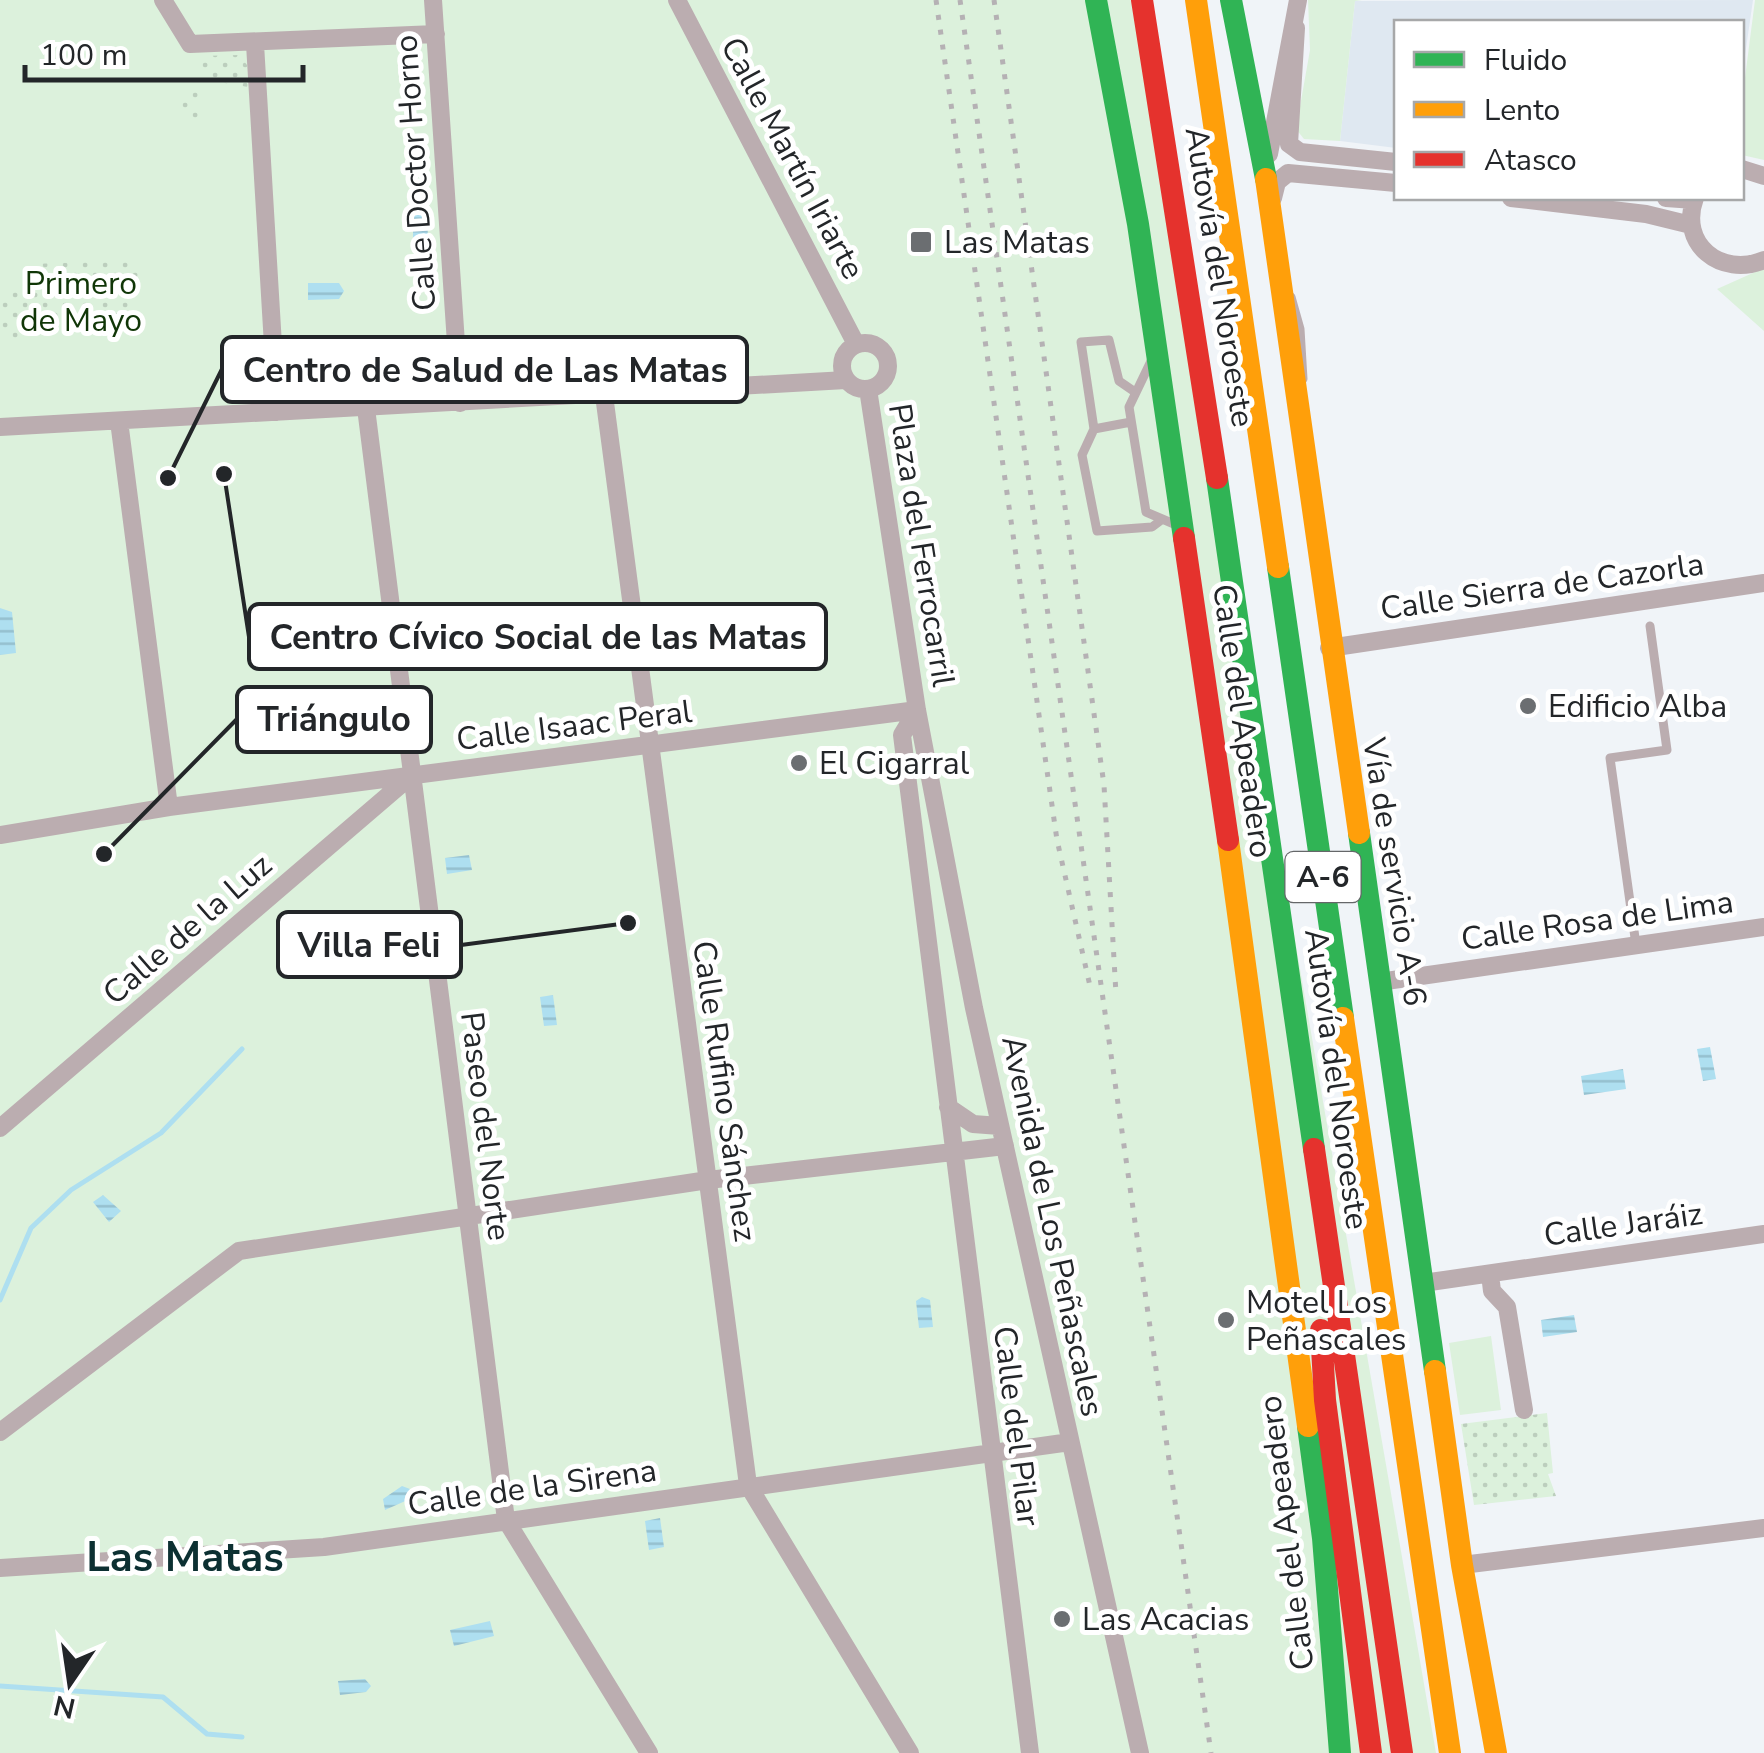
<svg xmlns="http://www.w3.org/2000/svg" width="1764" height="1753" font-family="'Nunito Sans',sans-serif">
<defs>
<pattern id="garden-dots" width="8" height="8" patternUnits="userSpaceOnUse" patternTransform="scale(2.5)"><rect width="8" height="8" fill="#dcf1dc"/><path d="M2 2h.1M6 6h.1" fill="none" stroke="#bccebd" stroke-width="1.8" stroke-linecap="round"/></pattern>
<pattern id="water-rules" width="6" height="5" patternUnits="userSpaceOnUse" patternTransform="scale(2.5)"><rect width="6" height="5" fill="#aedff0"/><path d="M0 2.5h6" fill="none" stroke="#95bfce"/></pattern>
</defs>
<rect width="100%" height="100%" fill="#f0f4f8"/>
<path fill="#dfe8f1" d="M1753,0L1742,76V22H1396V148L1340,141L1355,1Z"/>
<path fill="#dcf1dc" d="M0,0H1132L1436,1753H0Z
M1308,0H1362L1355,1L1340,141L1304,139L1296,129L1310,50Z
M1755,0H1764V160L1742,155V101Z
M1764,268V331L1717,289Z
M1491,1336L1501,1410L1460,1415L1449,1343Z"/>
<path fill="url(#garden-dots)" d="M239,55L247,65L248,87L202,79V56Z
M197,89L204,114L188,124L180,100Z
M142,260C142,284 129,298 129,322L116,330L69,318L14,340L0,334V298L19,285L32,264Z
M1547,1413L1553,1473L1548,1474L1556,1496L1474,1505L1461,1424Z"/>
<path fill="url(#water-rules)" d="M413,212H427L428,239L413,240Z
M308,283H339L344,291L339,299L308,300Z
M0,608L12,612L16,653L0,655Z
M469,855L472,870L447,874L445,858Z
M553,995L557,1025L544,1026L540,997Z
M1710,1047L1716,1079L1703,1081L1697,1049Z
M1623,1069L1626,1089L1584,1095L1581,1076Z
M103,1195L121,1211L109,1222L93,1202Z
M922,1297L930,1300L933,1327L919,1328L916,1301Z
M1574,1315L1577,1332L1543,1337L1541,1320Z
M402,1486L410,1489L412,1498L385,1510L383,1499Z
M660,1518L664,1547L649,1550L645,1521Z
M490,1621L494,1636L454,1646L450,1630Z
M365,1679L371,1686L366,1692L340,1695L338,1681Z"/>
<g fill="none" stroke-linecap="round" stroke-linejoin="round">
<path stroke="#aedff0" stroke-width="5" d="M0,1300L31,1228L71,1190L161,1133L242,1049
M0,1686L163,1697L207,1734L242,1737"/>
<path stroke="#bbadb0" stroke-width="9" d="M1291,297L1300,329L1303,379
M1153,357L1129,407L1146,512L1181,527
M1131,422L1094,429L1081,342L1109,340L1119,381L1135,392
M1094,429L1082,455L1097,531L1152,527L1160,521
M1636,945L1610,758L1667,750L1650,626"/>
<path stroke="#bbadb0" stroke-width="18" d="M163,0L190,44L436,34
M433,0L460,403
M677,0L856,344
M1296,28L1289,144L1300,152L1396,162
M255,44L277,412
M1269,154L1298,0
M1742,169L1764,176
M1273,198L1277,182L1288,173L1396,183
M1511,198L1646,214L1691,225
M1666,198L1694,200
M1695,198C1678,244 1721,278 1764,260
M842 366a23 23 0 1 1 46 0a23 23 0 1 1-46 0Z
M868,389L917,710L974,1008L1140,1753
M604,395L748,1485L910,1753
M366,408L506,1520L649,1753
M119,421L169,807
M0,427L846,380
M1329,648L1764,583
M917,710L902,735L1030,1753
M0,835L169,807L917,710
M1379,982L1764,927
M948,1107L973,1124L1000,1126
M0,1128L412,775
M1490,1274L1492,1291L1507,1307L1524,1410
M1423,1283L1764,1234
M0,1432L239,1251L708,1180L1005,1146
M1462,1565L1764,1528
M0,1568L324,1547L1070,1442"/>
<path stroke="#30b455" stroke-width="22" d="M1096,0L1138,224L1184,538
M1231,0L1266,179
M1217,478L1314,1149
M1278,567L1343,1018
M1359,833L1435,1371
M1308,1426L1323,1538L1340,1753"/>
<path stroke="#ff9f0a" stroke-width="22" d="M1196,0L1278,567
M1266,179L1359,833
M1228,840L1308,1426
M1343,1018L1450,1753
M1435,1371L1462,1565L1496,1753"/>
<path stroke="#e5322d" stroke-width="22" d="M1142,0L1217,478
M1184,538L1228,840
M1314,1149L1402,1753
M1321,1330L1325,1400L1371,1753"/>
<path stroke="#b5b1b4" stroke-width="5" stroke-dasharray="5 10" stroke-linecap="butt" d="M936,0L1057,840L1090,986
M960,0L1211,1753
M994,0L1104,785L1116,994"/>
</g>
<g fill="#6b6e71" stroke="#fff" stroke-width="4">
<rect x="909" y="230" width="24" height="24" rx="5"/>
<circle cx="1528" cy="706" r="10"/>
<circle cx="799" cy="763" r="10"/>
<circle cx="1226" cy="1320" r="10"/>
<circle cx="1062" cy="1619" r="10"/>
</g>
<g text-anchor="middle" stroke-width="10" stroke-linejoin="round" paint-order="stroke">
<rect fill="#fff" stroke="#656769" stroke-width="2.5" x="1285.5" y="852" width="75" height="50" rx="8"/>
<g font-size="30" font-weight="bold" fill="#232629">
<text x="1323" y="887">A-6</text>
</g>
<g font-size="32" fill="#232629" stroke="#fff">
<text transform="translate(793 158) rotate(62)" y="11">Calle Martín Iriarte</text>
<text transform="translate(415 173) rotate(-94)" y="11">Calle Doctor Horno</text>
<text transform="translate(1220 277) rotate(81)" y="11">Autovía del Noroeste</text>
<text transform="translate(922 545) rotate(81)" y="11">Plaza del Ferrocarril</text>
<text transform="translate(1542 586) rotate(-8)" y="11">Calle Sierra de Cazorla</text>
<text transform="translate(1243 721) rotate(82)" y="11">Calle del Apeadero</text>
<text transform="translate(574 725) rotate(-7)" y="11">Calle Isaac Peral</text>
<text transform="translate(1395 872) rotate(81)" y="11">Vía de servicio A-6</text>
<text transform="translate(1597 920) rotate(-8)" y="11">Calle Rosa de Lima</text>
<text transform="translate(187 929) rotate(-41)" y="11">Calle de la Luz</text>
<text transform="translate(1337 1079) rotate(82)" y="11">Autovía del Noroeste</text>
<text transform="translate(725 1091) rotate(82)" y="11">Calle Rufino Sánchez</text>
<text transform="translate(486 1126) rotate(83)" y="11">Paseo del Norte</text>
<text transform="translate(1623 1224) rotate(-8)" y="11">Calle Jaráiz</text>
<text transform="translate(1053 1226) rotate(78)" y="11">Avenida de Los Peñascales</text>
<text transform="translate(1017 1426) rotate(83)" y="11">Calle del Pilar</text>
<text transform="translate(532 1487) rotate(-8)" y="11">Calle de la Sirena</text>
<text transform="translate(1286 1533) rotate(-97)" y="11">Calle del Apeadero</text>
</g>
<g font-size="32" fill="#232629" stroke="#fff" text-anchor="start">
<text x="944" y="253">Las Matas</text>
<text x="1548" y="717">Edificio Alba</text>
<text x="819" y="774">El Cigarral</text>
<text x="1246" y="1313">Motel Los<tspan x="1246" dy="37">Peñascales</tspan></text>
<text x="1082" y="1630">Las Acacias</text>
</g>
<g font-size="32" fill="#103607" stroke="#fff">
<text x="81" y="294">Primero<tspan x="81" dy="37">de Mayo</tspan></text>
</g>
<g font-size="42" font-weight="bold" fill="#0c3032" stroke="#fff">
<text x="185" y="1571">Las Matas</text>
</g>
</g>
<path fill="none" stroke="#232629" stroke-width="4" d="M168 478L222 369M224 474L249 637M104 854L237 719M628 923L461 945"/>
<g fill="#232629" stroke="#fff" stroke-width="4">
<circle cx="168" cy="478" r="10"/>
<circle cx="224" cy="474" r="10"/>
<circle cx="104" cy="854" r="10"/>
<circle cx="628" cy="923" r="10"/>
</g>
<g fill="#fff" stroke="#232629" stroke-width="4">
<rect x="222" y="337" width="525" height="65" rx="10"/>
<rect x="249" y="604" width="577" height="65" rx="10"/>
<rect x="237" y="687" width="194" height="65" rx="10"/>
<rect x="278" y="912" width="183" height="65" rx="10"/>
</g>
<g font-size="35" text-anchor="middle" font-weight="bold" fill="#232629">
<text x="485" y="382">Centro de Salud de Las Matas</text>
<text x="538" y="649">Centro Cívico Social de las Matas</text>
<text x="334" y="731">Triángulo</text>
<text x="369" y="957">Villa Feli</text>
</g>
<rect x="1394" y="20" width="350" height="180" fill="#ffffff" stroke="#a7a8a9" stroke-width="2.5"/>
<rect x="1414" y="52" width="50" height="15" fill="#30b455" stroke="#a7a8a9" stroke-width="2.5"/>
<text x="1484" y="70" font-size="30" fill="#232629">Fluido</text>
<rect x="1414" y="102" width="50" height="15" fill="#ff9f0a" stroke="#a7a8a9" stroke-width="2.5"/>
<text x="1484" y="120" font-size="30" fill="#232629">Lento</text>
<rect x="1414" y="152" width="50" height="15" fill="#e5322d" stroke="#a7a8a9" stroke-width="2.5"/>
<text x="1484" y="170" font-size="30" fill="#232629">Atasco</text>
<g transform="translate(70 1683) rotate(193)" stroke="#ffffff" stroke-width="8" paint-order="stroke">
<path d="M0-8L18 38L0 25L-18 38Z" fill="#232629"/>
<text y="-15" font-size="28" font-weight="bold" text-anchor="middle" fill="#232629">N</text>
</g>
<path d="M25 65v15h278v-15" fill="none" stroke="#232629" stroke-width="5"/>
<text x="40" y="65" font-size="30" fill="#232629" stroke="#ffffff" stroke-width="8" paint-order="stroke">100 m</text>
</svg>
